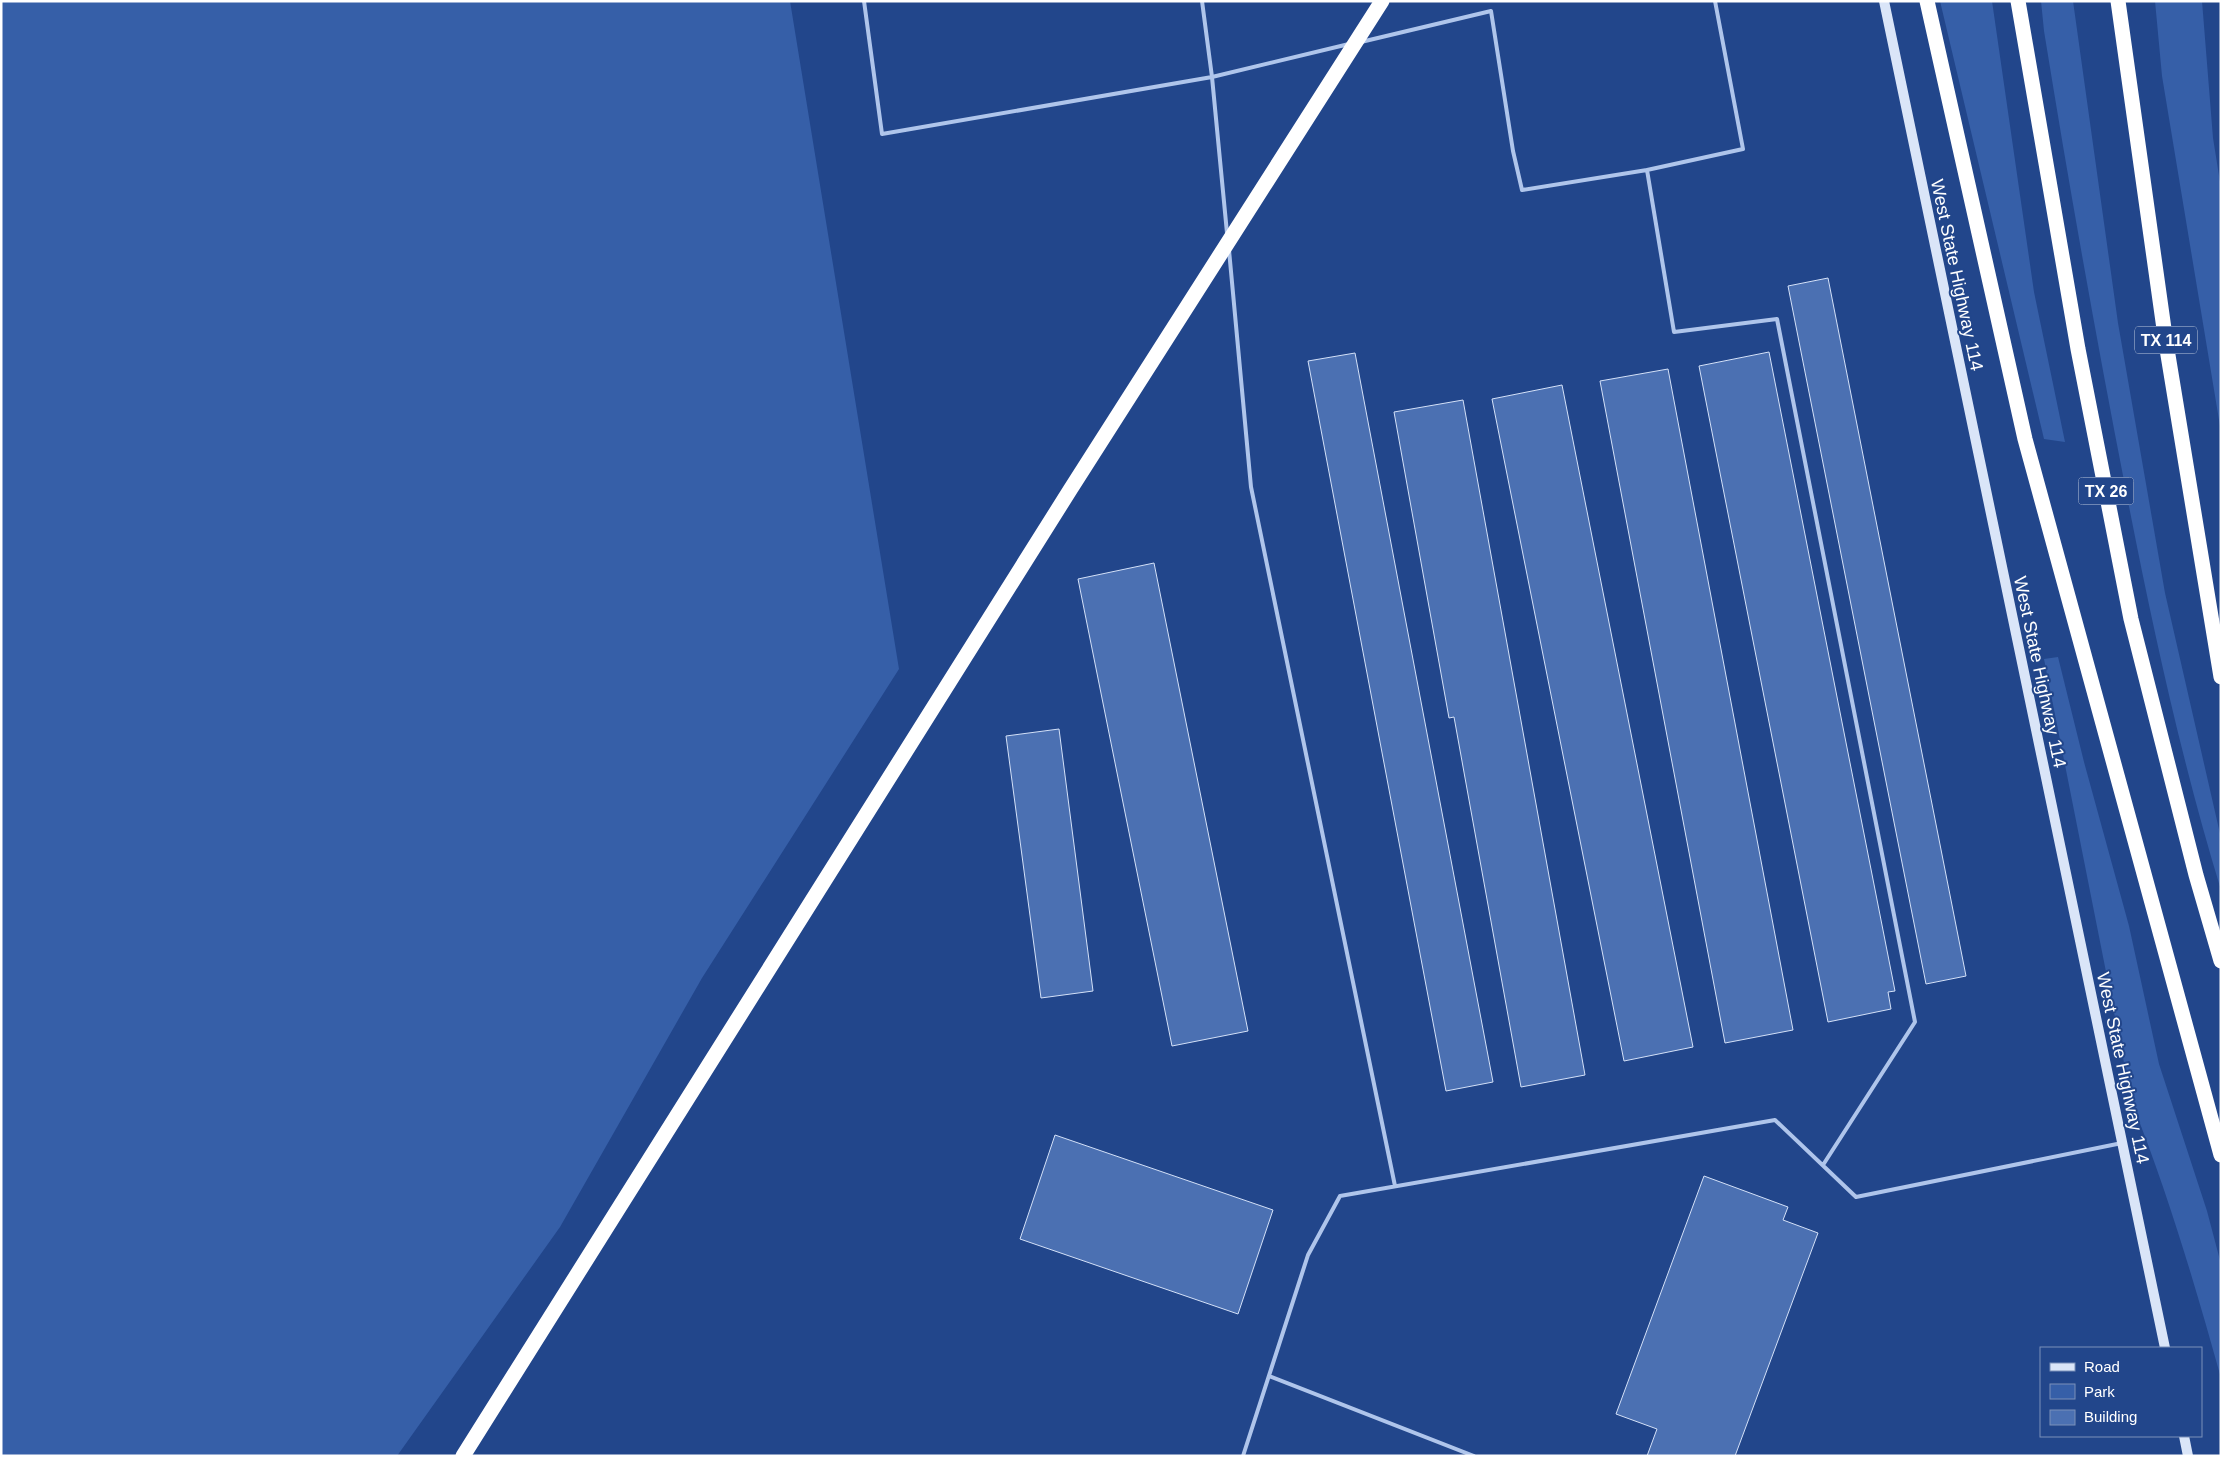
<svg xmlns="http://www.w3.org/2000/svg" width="2222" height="1457" font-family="Helvetica,sans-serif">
<rect width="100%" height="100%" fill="#22468b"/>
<path fill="#365fa8" d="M1,1H790L899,669L702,978L560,1227L397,1456H1Z
M1940,1H1992L2034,292L2065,442L2044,439Z
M2041,1H2073L2118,323L2165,593L2221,838V890C2181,759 2152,625 2126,491C2096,338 2069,185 2044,31Z
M2155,1H2202L2213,138L2221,188V432L2162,76Z
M2058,657L2084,762L2129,926L2159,1064L2207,1211L2221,1264V1378C2195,1285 2168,1193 2132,1103L2044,659Z"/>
<path fill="#4b70b2" stroke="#d4e1f8" d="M1828,278L1966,976L1926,984L1788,286Z
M1769,352L1895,991L1888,992L1891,1009L1828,1022L1699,366Z
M1355,353L1493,1082L1446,1091L1308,361Z
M1668,369L1793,1030L1725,1043L1600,381Z
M1562,385L1693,1047L1624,1061L1492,399Z
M1463,400L1585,1075L1521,1087L1454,717L1449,718L1394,412Z
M1154,563L1248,1031L1172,1046L1078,579Z
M1059,729L1093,991L1041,998L1006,736Z
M1055,1135L1273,1210L1238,1314L1020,1239Z
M1704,1176L1788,1207L1783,1220L1818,1233L1735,1456H1647L1657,1429L1616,1414Z"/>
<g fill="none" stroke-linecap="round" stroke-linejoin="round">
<path stroke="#afc5eb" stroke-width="4" d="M864,1L882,134L1212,77L1202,1
M1715,1L1743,149L1647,170L1674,332L1777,319L1915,1022L1823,1165
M1361,42L1491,11L1513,151L1522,190L1647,170
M1227,233L1212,77L1349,44
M1229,250L1251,487L1395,1186
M1269,1376L1474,1456
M1243,1456L1308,1255L1340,1196L1775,1120L1856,1197L2122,1143"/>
<path stroke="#dae5f8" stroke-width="10" d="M1884,1L2165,1348
M2184,1436L2188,1456"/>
<path stroke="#fff" stroke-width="15" d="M1927,1L2025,439L2221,1155
M2018,1L2078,349L2131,619L2196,875L2221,961
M2118,1L2166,343L2221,677"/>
<path stroke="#fff" stroke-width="15" d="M463,1456L1070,490L1382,1"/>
</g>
<g text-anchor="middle" stroke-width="4" stroke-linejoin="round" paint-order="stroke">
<g fill="#22468b" stroke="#bdc8dc" stroke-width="1">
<rect x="2135" y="326.5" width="62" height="27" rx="4"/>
<rect x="2078.5" y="477.5" width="55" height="27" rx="4"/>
</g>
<g font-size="16" font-weight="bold" fill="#fff">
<text x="2166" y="346">TX 114</text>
<text x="2106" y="497">TX 26</text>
</g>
<g font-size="18" fill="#fff" stroke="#22468b">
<text transform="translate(1957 275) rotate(78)" y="6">West State Highway 114</text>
<text transform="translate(2040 672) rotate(78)" y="6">West State Highway 114</text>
<text transform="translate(2123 1068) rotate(78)" y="6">West State Highway 114</text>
</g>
</g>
<rect width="2222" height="1457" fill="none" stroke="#ffffff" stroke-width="5"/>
<rect x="2040" y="1347" width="162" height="90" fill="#22468b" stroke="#7a90b9"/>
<rect x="2050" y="1363" width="25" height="8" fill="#dae5f8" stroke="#7a90b9"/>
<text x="2084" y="1372" font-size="15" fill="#ffffff">Road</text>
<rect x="2050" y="1384" width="25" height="15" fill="#365fa8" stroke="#7a90b9"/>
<text x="2084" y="1397" font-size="15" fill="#ffffff">Park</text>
<rect x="2050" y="1410" width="25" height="15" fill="#4b70b2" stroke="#7a90b9"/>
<text x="2084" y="1422" font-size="15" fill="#ffffff">Building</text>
</svg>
